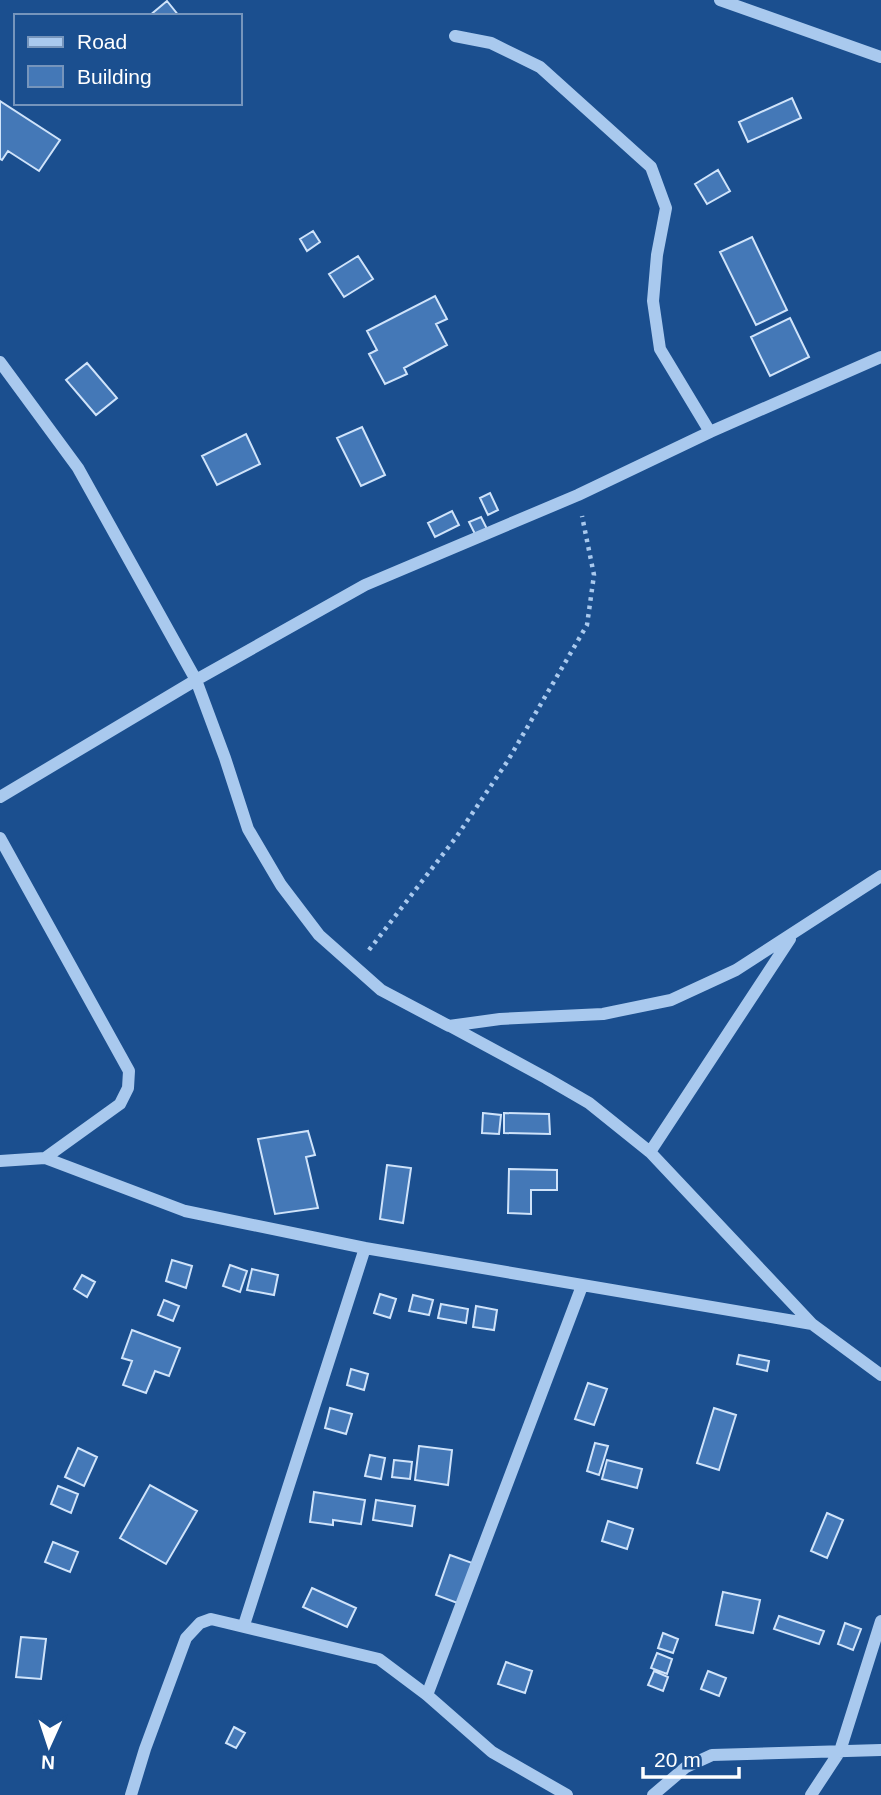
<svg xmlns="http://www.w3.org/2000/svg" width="881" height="1795" font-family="Arial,sans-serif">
<rect width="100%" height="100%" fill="#1b4f8f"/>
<path fill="#4478b7" stroke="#cfe3fa" stroke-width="2" d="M167,1L179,16H149Z
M792,98L801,118L748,142L739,122Z
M0,101L60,140L39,171L8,151L2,160L0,159Z
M718,170L730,191L707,204L695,184Z
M313,231L320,242L307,251L300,239Z
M752,237L787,310L756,325L720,252Z
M358,256L373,279L344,297L329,274Z
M435,296L447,319L436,324L447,345L404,368L407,374L385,384L369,354L377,350L367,331Z
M790,318L809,357L770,376L751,337Z
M87,363L117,398L96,415L66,380Z
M362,427L385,475L361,486L337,438Z
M246,434L260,464L217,485L202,456Z
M490,493L498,510L488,515L480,498Z
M452,511L459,525L435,537L428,523Z
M481,517L487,529L475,534L469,522Z
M483,1113L501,1115L499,1134L482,1133Z
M504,1113L549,1114L550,1134L504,1133Z
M308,1131L315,1155L306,1157L318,1208L275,1214L258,1139Z
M387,1165L411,1168L403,1223L380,1219Z
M509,1169L557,1170V1190H531V1214L508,1213Z
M172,1260L192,1266L186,1288L166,1281Z
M230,1265L247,1271L240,1292L223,1286Z
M252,1269L278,1275L274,1295L247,1290Z
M82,1275L95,1282L87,1297L74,1289Z
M380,1294L396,1299L390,1318L374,1313Z
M413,1295L433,1300L429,1315L409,1311Z
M164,1300L179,1306L173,1321L158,1315Z
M441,1304L468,1309L466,1323L438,1318Z
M476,1306L497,1310L494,1330L473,1327Z
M132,1330L180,1348L169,1376L155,1371L146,1393L123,1385L132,1361L122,1358Z
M739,1355L769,1361L767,1371L737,1364Z
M351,1369L368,1374L364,1390L347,1385Z
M588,1383L607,1389L594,1425L575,1419Z
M330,1408L352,1414L346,1434L325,1428Z
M714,1408L736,1415L719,1470L697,1463Z
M595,1443L608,1446L599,1475L587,1471Z
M419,1446L452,1450L448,1485L415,1480Z
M78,1448L97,1457L84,1486L65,1477Z
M370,1455L385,1458L381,1479L365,1476Z
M394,1460L412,1462L410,1479L392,1477Z
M607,1460L642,1469L637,1488L602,1479Z
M150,1485L197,1511L166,1564L120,1538Z
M58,1486L78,1494L71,1513L51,1504Z
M314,1492L365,1500L361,1524L333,1520V1525L310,1522Z
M376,1500L415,1506L412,1526L373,1520Z
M827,1513L843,1520L827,1558L811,1551Z
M608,1521L633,1529L627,1549L602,1541Z
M53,1542L78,1552L70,1572L45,1562Z
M450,1555L475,1564L460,1604L436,1595Z
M312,1588L356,1608L347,1627L303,1607Z
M723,1592L760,1600L753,1633L716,1625Z
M779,1616L824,1631L819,1644L774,1629Z
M845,1623L861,1629L853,1650L838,1644Z
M663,1633L678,1639L673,1653L658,1648Z
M21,1637L46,1639L41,1679L16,1677Z
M657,1653L672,1659L667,1674L651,1668Z
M506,1662L532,1671L525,1693L498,1684Z
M654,1671L668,1677L663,1691L648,1685Z
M708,1671L726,1678L719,1696L701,1689Z
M234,1727L245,1733L236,1748L226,1743Z"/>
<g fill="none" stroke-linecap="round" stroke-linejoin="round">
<path stroke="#a9c9ee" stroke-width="4.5" stroke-dasharray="3.5 5" stroke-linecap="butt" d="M369,950L457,836L507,762L587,625L594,575L582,516"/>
<path stroke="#a9c9ee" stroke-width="12" d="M720,0L881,57
M455,36L491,43L540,67L651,167L666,208L657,255L653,301L660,349L710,432
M0,362L78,468L196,680L225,758L248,829L281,885L319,935L381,990L449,1026L500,1019L603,1014L671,1000L736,970L881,876
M0,797L196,680L365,585L578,495L710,432L881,357
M0,838L129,1071L128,1088L120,1104L45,1158L0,1161
M450,1026L546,1078L589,1103L650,1152L812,1324L881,1375
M650,1152L790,939
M45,1158L185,1211L365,1248
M244,1625L365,1248L812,1324
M427,1695L582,1286
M131,1795L145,1749L186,1638L200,1623L211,1619L379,1659L427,1695L492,1752L567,1795
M653,1795L686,1767L712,1755L881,1750
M811,1795L840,1751L881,1621"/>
</g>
<rect x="14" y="14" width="228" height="91" fill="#1b4f8f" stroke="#7695bc" stroke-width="2"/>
<rect x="28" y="37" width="35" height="10" fill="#a9c9ee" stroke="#7695bc" stroke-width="2"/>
<text x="77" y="49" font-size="21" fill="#ffffff">Road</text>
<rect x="28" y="66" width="35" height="21" fill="#4478b7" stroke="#7695bc" stroke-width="2"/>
<text x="77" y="84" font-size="21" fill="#ffffff">Building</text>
<g transform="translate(49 1746) rotate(183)" stroke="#1b4f8f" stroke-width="5" paint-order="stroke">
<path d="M0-5L12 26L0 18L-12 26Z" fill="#ffffff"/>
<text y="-10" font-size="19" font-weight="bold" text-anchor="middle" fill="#ffffff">N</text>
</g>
<path d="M643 1767v10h96v-10" fill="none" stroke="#ffffff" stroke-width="3.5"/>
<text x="654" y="1767" font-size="21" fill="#ffffff" stroke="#1b4f8f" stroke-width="5" paint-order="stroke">20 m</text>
</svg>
